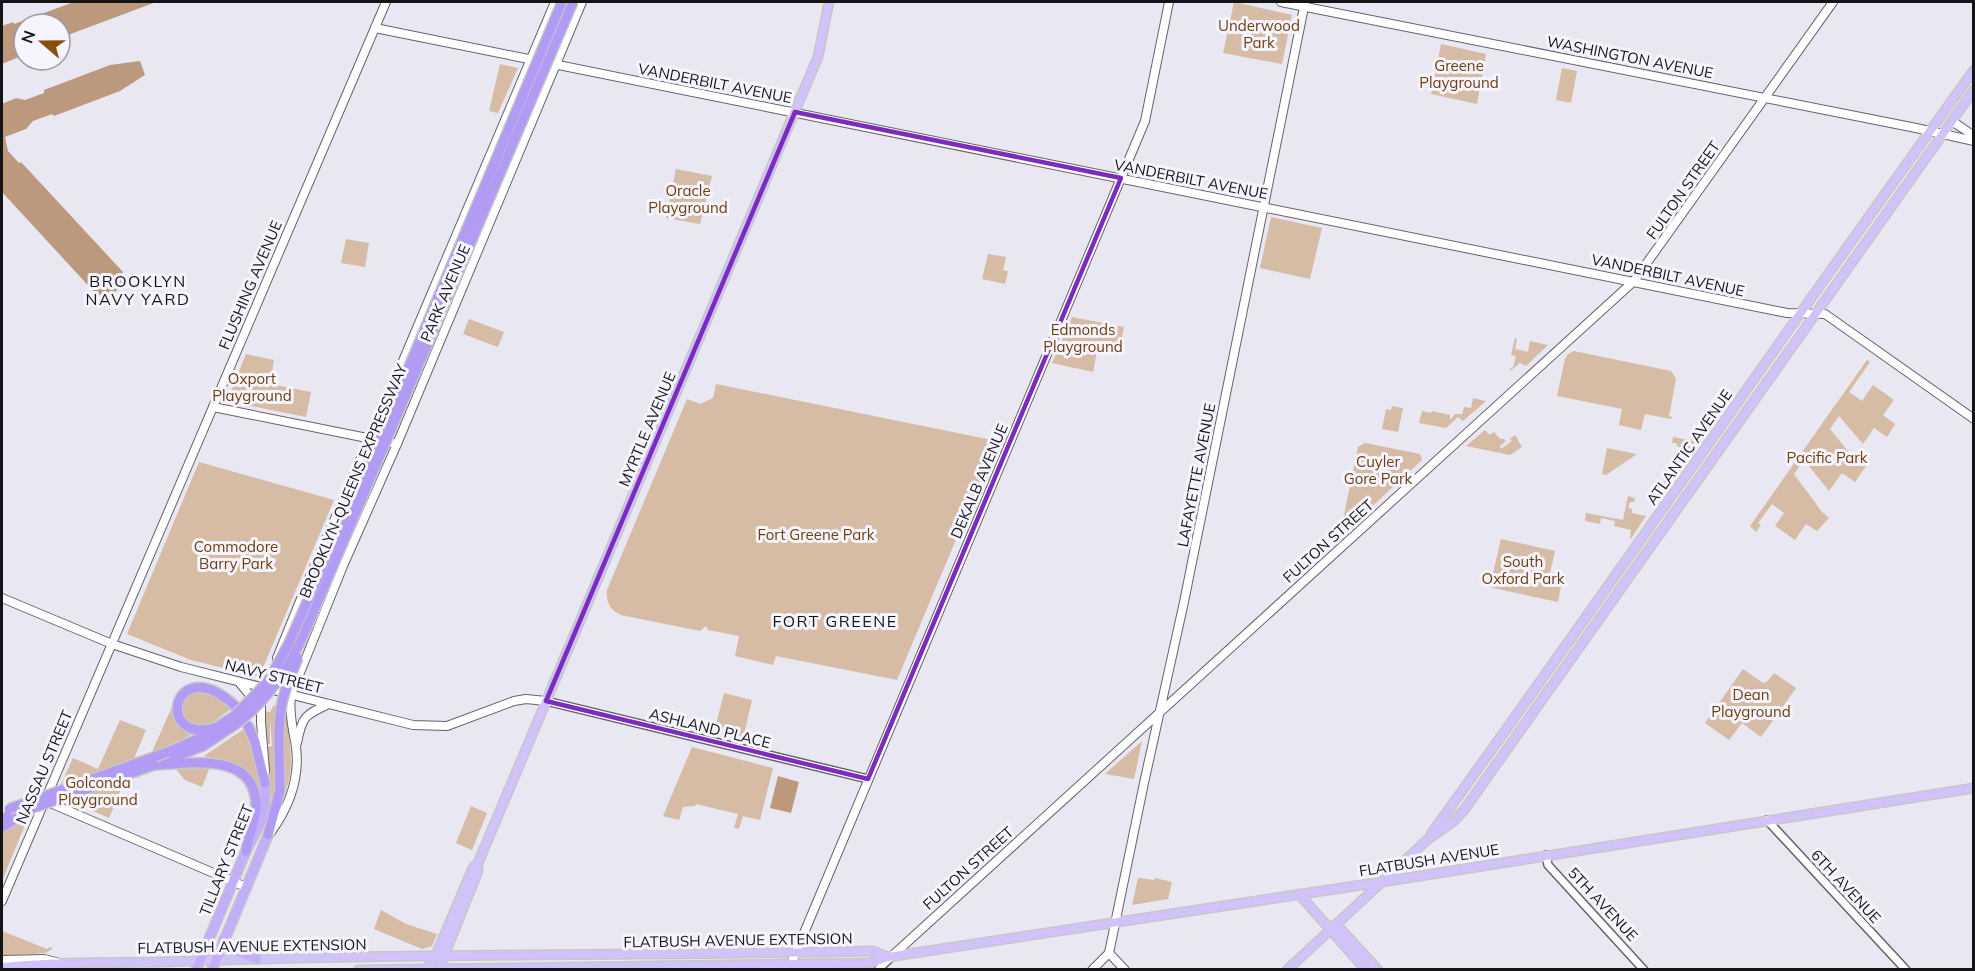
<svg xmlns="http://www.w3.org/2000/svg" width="1975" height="971" font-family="Mulish,sans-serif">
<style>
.green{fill:#d6bba5}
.water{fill:#bc997c}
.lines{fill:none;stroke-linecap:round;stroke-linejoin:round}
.tertiary-casing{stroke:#65636b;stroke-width:10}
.secondary-casing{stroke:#65636b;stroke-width:10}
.primary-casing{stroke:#c7c7c7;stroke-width:11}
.trunk-casing{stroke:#c7c7c7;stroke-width:12}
.motorway-casing{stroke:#c7c7c7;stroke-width:12}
.tertiary{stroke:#fff;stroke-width:7}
.secondary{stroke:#fff;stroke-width:8}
.primary{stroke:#d1c3f9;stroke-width:8}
.trunk{stroke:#c2aff7;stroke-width:9}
.motorway{stroke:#b29bf5;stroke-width:9}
.motorway-bridge-casing{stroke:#c7c7c7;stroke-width:12;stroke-linecap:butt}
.motorway-bridge{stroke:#b29bf5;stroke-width:9}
.marked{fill:none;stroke:#7b2cbf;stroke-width:4.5;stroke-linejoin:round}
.labels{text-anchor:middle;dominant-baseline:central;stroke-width:6;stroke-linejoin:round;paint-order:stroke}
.park-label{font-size:15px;fill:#6e3e0d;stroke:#f6f4fe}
.street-label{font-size:15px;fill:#141417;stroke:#f6f4fe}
.neighbourhood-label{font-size:16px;letter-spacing:1.5px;fill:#141417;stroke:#f6f4fe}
</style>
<rect width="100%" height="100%" fill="#e9e7f1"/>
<g class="green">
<polygon points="1234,2 1292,15 1282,64 1223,53"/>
<polygon points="1441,44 1486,54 1477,104 1431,94"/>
<polygon points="500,64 518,68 498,113 489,111"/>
<polygon points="1562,68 1577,71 1571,103 1556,100"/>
<polygon points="676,169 712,176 700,224 666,218"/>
<polygon points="1271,217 1322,228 1310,279 1260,268"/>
<polygon points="346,239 369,243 365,267 341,263"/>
<polygon points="988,254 1006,257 1003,270 1008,271 1005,284 982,279"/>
<polygon points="1072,317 1124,327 1118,355 1097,351 1093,372 1052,363"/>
<polygon points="469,319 504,332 498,347 463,334"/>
<polygon points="1515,338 1517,339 1515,349 1528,352 1530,341 1548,345 1526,366 1520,363 1510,371 1509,370 1513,367 1516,356 1511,355"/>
<polygon points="1574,351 1671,371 1676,379 1669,416 1672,417 1671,419 1645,414 1641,430 1619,425 1622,409 1557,396 1565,359 1568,354"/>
<polygon points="246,354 274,360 270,384 311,392 306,417 227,401"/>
<polygon points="1867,360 1870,362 1849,392 1862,401 1873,385 1894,400 1883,415 1895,424 1887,437 1874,428 1863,444 1839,416 1830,429 1851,455 1866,466 1855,482 1842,473 1829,491 1804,460 1794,474 1822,512 1829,518 1817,531 1806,524 1795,540 1775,526 1784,513 1772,504 1758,523 1761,525 1756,532 1750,526"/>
<path d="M716,384l271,55 7,10 -97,231 -121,-24 -3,9 -38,-9 4,-20 -31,-6 -2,-4 -6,5 -79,-16c-11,-5 -15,-13 -14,-25l80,-191 13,5 13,-6z"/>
<polygon points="1473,398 1486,401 1463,421 1458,417 1446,428 1419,423 1422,411 1431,413 1432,411 1450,415 1450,421 1447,424 1455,414 1462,414 1464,407 1471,408"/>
<polygon points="1392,406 1403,408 1398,432 1382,429 1386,409 1391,410"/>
<polygon points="1485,430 1490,435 1494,432 1500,439 1504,439 1506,441 1500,446 1501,449 1512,441 1510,439 1515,435 1522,447 1510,455 1466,446"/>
<polygon points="1673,437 1699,442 1681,468 1677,467 1676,470 1679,470 1668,486 1664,482 1665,468 1677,465 1685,454 1684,448 1678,447 1676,443 1672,443"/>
<polygon points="1365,443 1420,454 1422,460 1352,525 1343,520 1358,447"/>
<polygon points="1607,448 1637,454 1606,475 1602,474"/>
<polygon points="199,462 334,500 259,677 191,660 127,634"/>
<polygon points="1628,496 1635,498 1634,502 1630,502 1628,508 1632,509 1632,513 1646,516 1630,540 1631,530 1614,526 1615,521 1601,518 1600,524 1585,521 1586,513 1623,520"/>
<polygon points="1501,539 1555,551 1550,573 1563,576 1558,602 1493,588 1490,586"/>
<polygon points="1743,669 1763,683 1768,681 1774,673 1796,688 1761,737 1742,723 1729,740 1705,723"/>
<polygon points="205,691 232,708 212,723 195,728 182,716 181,704 187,694"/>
<polygon points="724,693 752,700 743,739 714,732"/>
<path d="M175,700c-5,18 5,25 16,34l-13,9 -26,9z"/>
<path d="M274,705l12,4c2,27 11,59 -2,85l-1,-10 -5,-3 -6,22 -5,-56 5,-1 -2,-29v27h-4l-3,-33 7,1z"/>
<polygon points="120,720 146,730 109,818 56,795 73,758 98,769"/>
<polygon points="247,727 251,734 261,788 261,807 258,794 226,762 204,756"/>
<polygon points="1142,741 1134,779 1105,774"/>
<polygon points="692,747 773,768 760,820 743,816 739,829 734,828 738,814 696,804 695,806 683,807 679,820 663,816"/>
<polygon points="173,766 216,766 216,769 210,767 202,787 185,780"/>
<polygon points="471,806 487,813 472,850 456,843"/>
<polygon points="29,815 2,881 2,830"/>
<polygon points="1138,878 1154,880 1155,878 1172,882 1168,899 1132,905"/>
<polygon points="381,910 406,924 437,934 432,946 422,949 374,929"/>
<polygon points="2,931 47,949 50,947 53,948 46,953 2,956"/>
</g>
<g class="water">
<polygon points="74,2 156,2 60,38 60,24 24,24 24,55 2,64 2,26 13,22 14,24"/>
<path d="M140,61l5,14 -25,16 -66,25 -2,-2 -19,7 -7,8 -21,8 3,14 11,12 2,-1 102,110c1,15 -10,28 -27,22l-94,-102v-88l14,-6 9,2 19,-7v-3l66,-25z"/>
<polygon points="778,776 799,782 791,813 770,808"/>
</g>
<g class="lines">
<g class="tertiary-casing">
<g id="tertiary">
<polyline points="546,701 868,779"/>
<polyline points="1767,820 1906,970"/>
<polyline points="1546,855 1548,865 1644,970"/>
<polyline points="878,970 891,957"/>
</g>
</g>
<g class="secondary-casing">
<g id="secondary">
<polyline points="1281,2 1916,128 1974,141"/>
<polyline points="375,28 1787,313 1825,314 1974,419"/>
<polyline points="1952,121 1974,136"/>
<polyline points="213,407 397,444"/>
<polyline points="2,598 112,644 181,667 413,725 447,726 514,701 526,699 546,701"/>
<polyline points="277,658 311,574 397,375 555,2"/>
<polyline points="239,682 248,693"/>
<polyline points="261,700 261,722 265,771"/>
<path d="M297,743c5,-27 8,-28 32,-39"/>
<polyline points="48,802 246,887"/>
<path d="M271,832c18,-25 29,-54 25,-85 -3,-18 -7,-33 -5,-52l52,-129 54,-122 185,-442"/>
<polyline points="2,901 386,2"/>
<polyline points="1109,953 1144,783 1184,602 1305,2"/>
<polyline points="1109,953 1125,970"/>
<polyline points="892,956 1634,281 1833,2"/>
<polyline points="2,960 44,959 56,962"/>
<polyline points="791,964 1145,121 1169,2"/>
<polyline points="1092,970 1109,953"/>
</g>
</g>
<g class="primary-casing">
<g id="primary">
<path d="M1431,834c183,-253 360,-511 543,-764"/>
<polyline points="1299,894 1366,970"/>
<polyline points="1336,924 1378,970"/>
<polyline points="442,961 478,871 478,867"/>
<path d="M2,967c63,-7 126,-3 190,-6 227,-8 454,-5 681,-10l15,6"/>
<polyline points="427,968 435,957 473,868 478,863 797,106 818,57 829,2"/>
<polyline points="358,970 870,963 888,957 1401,879 1974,788"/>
<polyline points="1287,970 1427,840 1454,821 1464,810 1974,90"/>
</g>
</g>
<g class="trunk-casing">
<g id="trunk">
<polyline points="224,939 229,948 257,959"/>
<polyline points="196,970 246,851 260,823 265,806 265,783"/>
<polyline points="212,970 268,835"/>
</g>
</g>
<g class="motorway-casing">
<g id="motorway">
<path d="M221,726c-69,25 -50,-79 14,-20"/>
<polyline points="248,726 255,742 265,783"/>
<polyline points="168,752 200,738 234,716"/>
<polyline points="167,760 203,746 239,722"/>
<path d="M154,765c34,-1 102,-15 102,41 0,15 -8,30 -10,45"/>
<polyline points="2,819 20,812"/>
<polyline points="2,827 36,807"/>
<polyline points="268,835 280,790 279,750"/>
</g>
</g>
<use href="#tertiary" class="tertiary"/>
<use href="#secondary" class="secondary"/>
<use href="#primary" class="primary"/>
<use href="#trunk" class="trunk"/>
<use href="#motorway" class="motorway"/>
<g class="motorway-bridge-casing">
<g id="motorway-bridge">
<polyline points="234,716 257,693 270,678 289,643 377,443 562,2"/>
<path d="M239,722c30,-24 49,-53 65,-88l269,-632"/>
<path d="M279,750c-1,-42 3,-55 19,-92"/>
<polyline points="36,807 154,765"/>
<polyline points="9,809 168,752"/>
</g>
</g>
<use href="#motorway-bridge" class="motorway-bridge"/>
</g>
<path class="marked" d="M795,112l326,66 -253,601 -322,-78z"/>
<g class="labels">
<g class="park-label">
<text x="1259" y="25">Underwood<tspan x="1259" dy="17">Park</tspan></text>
<text x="1459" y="65">Greene<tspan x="1459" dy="17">Playground</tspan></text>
<text x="688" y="190">Oracle<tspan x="688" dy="17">Playground</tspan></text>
<text x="1083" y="329">Edmonds<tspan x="1083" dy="17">Playground</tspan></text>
<text x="252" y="378">Oxport<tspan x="252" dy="17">Playground</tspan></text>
<text x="1827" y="457">Pacific Park</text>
<text x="1378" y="461">Cuyler<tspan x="1378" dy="17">Gore Park</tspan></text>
<text x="816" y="534">Fort Greene Park</text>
<text x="236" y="546">Commodore<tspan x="236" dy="17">Barry Park</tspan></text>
<text x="1523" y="561">South<tspan x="1523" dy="17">Oxford Park</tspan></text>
<text x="1751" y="694">Dean<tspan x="1751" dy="17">Playground</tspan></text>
<text x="98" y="782">Golconda<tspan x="98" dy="17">Playground</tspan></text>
</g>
<g class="street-label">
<text transform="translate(1630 57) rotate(11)">WASHINGTON AVENUE</text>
<text transform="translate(715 83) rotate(11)">VANDERBILT AVENUE</text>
<text transform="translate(1191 179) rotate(11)">VANDERBILT AVENUE</text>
<text transform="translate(1683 190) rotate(-55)">FULTON STREET</text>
<text transform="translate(1668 275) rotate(12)">VANDERBILT AVENUE</text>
<text transform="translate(250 285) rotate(-67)">FLUSHING AVENUE</text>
<text transform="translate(445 293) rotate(-67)">PARK AVENUE</text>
<text transform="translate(647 429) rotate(-67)">MYRTLE AVENUE</text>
<text transform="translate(1689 447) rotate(-55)">ATLANTIC AVENUE</text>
<text transform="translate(1196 475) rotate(-79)">LAFAYETTE AVENUE</text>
<text transform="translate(353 481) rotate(-67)">BROOKLYN-QUEENS EXPRESSWAY</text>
<text transform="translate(979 481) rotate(-67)">DEKALB AVENUE</text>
<text transform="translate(1328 541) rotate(-42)">FULTON STREET</text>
<text transform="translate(274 676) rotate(14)">NAVY STREET</text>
<text transform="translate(710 728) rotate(14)">ASHLAND PLACE</text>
<text transform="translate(44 767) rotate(-67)">NASSAU STREET</text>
<text transform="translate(226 860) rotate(-68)">TILLARY STREET</text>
<text transform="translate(1429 860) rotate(-9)">FLATBUSH AVENUE</text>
<text transform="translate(968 868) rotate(-42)">FULTON STREET</text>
<text transform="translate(1846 886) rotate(47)">6TH AVENUE</text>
<text transform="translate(1603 904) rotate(47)">5TH AVENUE</text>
<text transform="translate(738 940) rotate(-1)">FLATBUSH AVENUE EXTENSION</text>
<text transform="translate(252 946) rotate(-1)">FLATBUSH AVENUE EXTENSION</text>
</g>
<g class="neighbourhood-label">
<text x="138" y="281">BROOKLYN<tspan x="138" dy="18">NAVY YARD</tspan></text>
<text x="835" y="621">FORT GREENE</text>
</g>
</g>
<rect width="1975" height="971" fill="none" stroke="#141417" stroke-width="6"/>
<g transform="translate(42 42) rotate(290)"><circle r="28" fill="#f6f4fe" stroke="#9c9aa2" stroke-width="1.5"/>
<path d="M0-4.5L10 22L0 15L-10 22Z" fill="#894e0b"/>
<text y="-9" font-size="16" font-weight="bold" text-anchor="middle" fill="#141417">N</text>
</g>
</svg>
